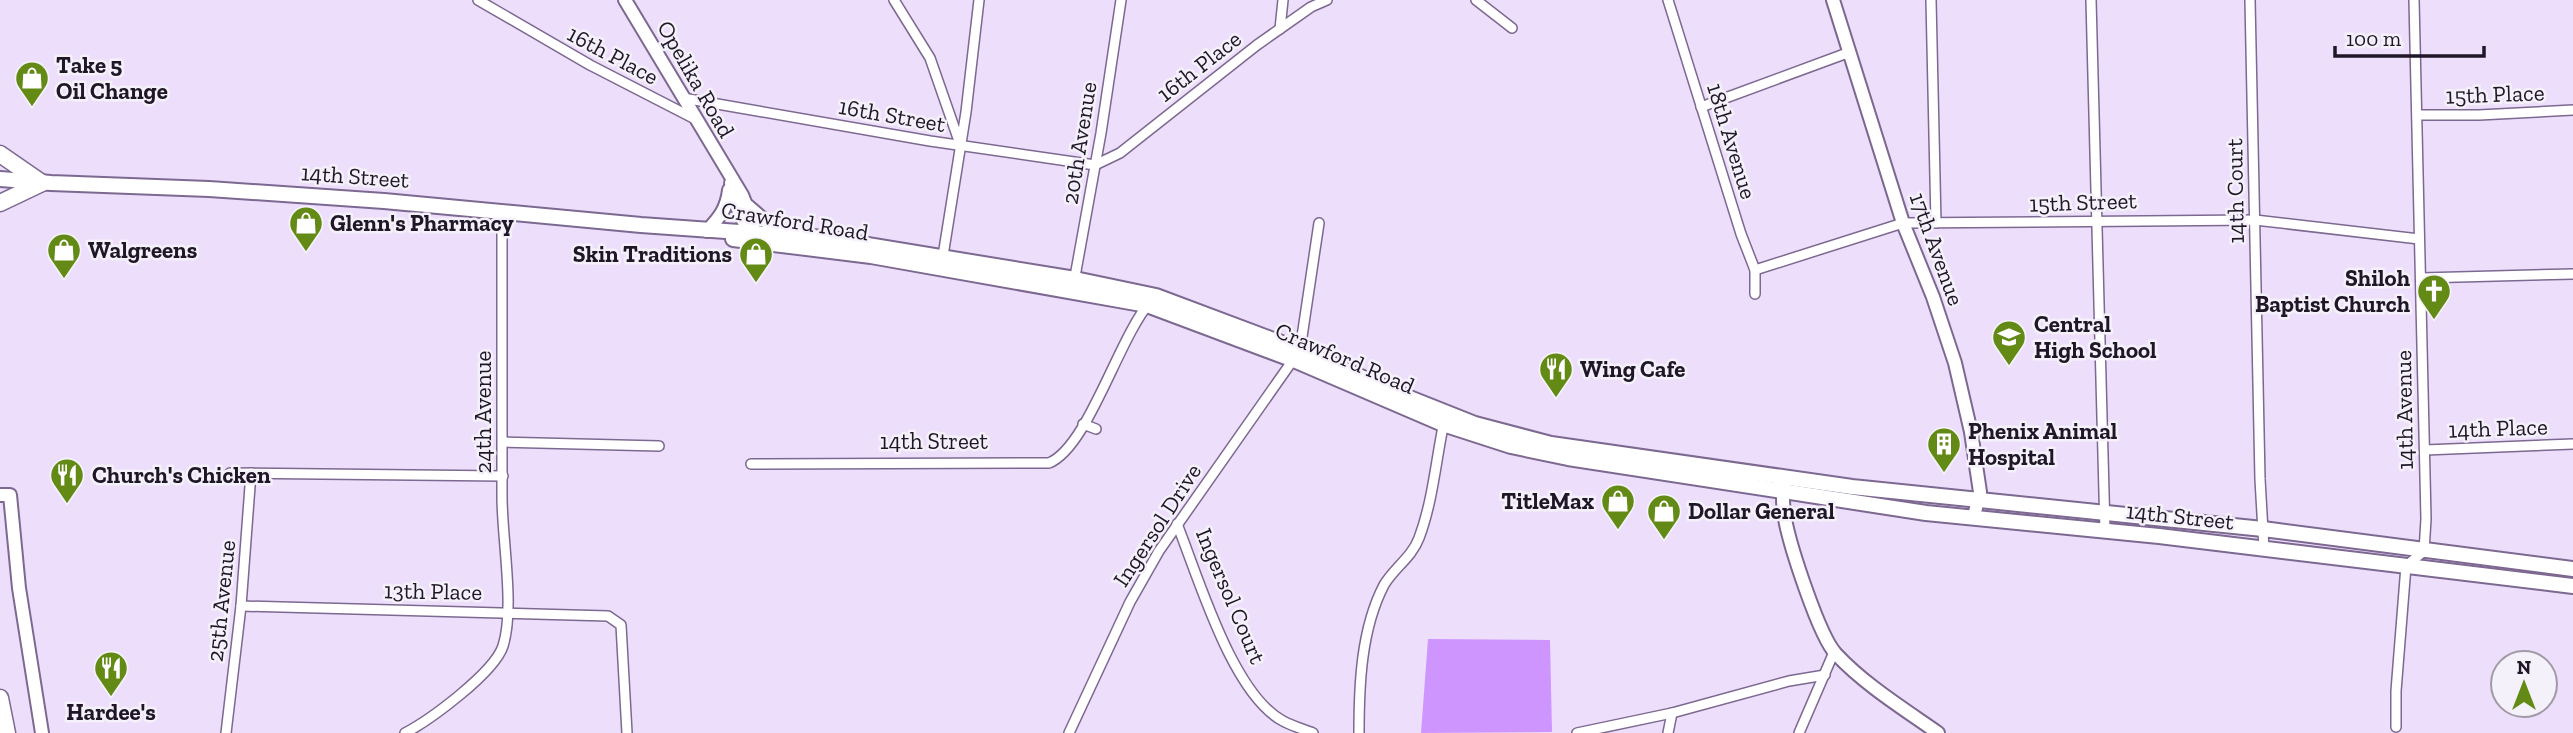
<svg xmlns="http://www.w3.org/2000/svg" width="2573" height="733" font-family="'Zilla Slab',serif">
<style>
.green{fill:#ce95ff}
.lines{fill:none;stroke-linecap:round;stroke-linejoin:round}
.street-casing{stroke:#7d6891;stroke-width:12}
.secondary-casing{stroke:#7d6891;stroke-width:16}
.primary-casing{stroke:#7d6891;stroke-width:18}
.highway-casing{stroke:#7d6891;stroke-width:19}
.street{stroke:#fff;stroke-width:9}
.secondary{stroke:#fff;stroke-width:12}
.primary{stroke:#fff;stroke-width:14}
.highway{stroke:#fff;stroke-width:16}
.labels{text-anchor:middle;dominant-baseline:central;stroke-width:5;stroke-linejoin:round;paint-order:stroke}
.street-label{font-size:23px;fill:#1f1727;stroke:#f5f1fa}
.poi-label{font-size:23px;font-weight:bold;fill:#1f1727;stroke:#f5f1fa;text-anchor:start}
</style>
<rect width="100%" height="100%" fill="#eddffb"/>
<polygon class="green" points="1428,639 1550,640 1552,732 1421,733"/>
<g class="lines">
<g class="street-casing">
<g id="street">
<polyline points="478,0 590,65 695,119"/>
<polyline points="894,0 930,58 960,144"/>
<polyline points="1476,0 1512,28"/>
<polyline points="1668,0 1741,234 1755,270 1755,294"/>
<polyline points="1931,0 1936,223"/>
<polyline points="2091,0 2105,531"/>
<polyline points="2250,0 2260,479 2264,549"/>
<polyline points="1280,29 1283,0"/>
<polyline points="683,98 930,141 1095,165 1120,153 1257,45 1311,7 1327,0"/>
<polyline points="1701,107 1850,52"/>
<polyline points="2418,115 2479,115 2573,110"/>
<polyline points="942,262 966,112 979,0"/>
<polyline points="1755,270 1903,223 2255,220 2419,239"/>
<polyline points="2421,278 2573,274"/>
<polyline points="1074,282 1101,133 1121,0"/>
<polyline points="1083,424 1096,429"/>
<polyline points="503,442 659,446"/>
<polyline points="2425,450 2573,444"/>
<path d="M751,464l298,-1c39,-16 69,-124 101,-161"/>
<polyline points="230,473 503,476"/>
<path d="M1177,524c21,52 55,170 106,197 9,5 20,8 30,12"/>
<polyline points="241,606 608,616 621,625 627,733"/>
<polyline points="2396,727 2396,691 2406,566 2424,551 2426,519 2414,0"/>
<polyline points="226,733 241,606 251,473"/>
<path d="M405,733c25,-13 89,-60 98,-87 12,-38 -1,-107 -1,-149 0,-95 0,-191 0,-287"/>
<polyline points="1069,733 1130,602 1159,551 1300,350 1319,223"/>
<path d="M1359,733c0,-48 2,-104 25,-148 10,-17 28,-28 35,-47 14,-37 17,-79 25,-116"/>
<polyline points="1577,733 1672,713 1789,681 1825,675"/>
<polyline points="1668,733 1672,713"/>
<polyline points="1799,733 1834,652"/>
</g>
</g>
<g class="secondary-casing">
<g id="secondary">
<polyline points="625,0 742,195 753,223 753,241"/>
<polyline points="1833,0 1903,223 1933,297 1955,363 1971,432 1980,492 1974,516"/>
<polyline points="731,183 734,200 751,238"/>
<polyline points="748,206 764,220 784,234"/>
<path d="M707,231c13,-14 20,-23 22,-41"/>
<path d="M1784,482c-2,12 -1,25 1,37 5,27 34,117 51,135 29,31 68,55 102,79"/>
<polyline points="0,495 10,495 19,588 42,733"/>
</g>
</g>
<g class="primary-casing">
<g id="primary">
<polyline points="0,179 51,183 209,189 384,201 641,225 825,238 1075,279 1156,296 1300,350 1392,391 1475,424 1551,444 1852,487 2263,529 2573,569"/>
<polyline points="733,239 871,256 1147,305 1294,360 1443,424 1511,446 1568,458 1926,513 2159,536 2573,586"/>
</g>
</g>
<g class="highway-casing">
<g id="highway">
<polyline points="0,154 42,183"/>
<polyline points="0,203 42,183"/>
<polyline points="0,698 7,733"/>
</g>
</g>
<use href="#street" class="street"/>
<use href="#secondary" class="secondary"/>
<use href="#primary" class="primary"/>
<use href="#highway" class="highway"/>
</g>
<defs>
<g id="shop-pin" transform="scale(1.75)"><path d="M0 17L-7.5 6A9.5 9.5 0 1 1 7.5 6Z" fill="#628a14" stroke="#f5f1fa"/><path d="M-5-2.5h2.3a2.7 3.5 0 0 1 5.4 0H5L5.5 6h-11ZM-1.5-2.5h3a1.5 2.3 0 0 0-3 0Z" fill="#fff"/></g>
<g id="church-pin" transform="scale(1.75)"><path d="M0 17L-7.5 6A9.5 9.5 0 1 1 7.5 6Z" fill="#628a14" stroke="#f5f1fa"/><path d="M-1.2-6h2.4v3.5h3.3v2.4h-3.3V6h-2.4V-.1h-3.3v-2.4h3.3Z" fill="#fff"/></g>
<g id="school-pin" transform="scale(1.75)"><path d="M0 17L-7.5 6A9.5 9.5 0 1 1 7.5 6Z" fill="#628a14" stroke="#f5f1fa"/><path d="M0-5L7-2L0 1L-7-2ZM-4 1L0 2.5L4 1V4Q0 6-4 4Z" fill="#fff"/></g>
<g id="restaurant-pin" transform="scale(1.75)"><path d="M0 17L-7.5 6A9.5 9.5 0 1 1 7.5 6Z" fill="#628a14" stroke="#f5f1fa"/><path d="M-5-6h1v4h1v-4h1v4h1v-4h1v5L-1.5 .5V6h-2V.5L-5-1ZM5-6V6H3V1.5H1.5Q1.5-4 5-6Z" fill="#fff"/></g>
<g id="building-pin" transform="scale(1.75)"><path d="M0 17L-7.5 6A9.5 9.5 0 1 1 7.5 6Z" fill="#628a14" stroke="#f5f1fa"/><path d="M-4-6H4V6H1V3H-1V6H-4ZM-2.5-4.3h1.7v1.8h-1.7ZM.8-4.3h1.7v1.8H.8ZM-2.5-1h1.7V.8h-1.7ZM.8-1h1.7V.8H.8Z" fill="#fff"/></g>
</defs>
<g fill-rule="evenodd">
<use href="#shop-pin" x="32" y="78"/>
<use href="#shop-pin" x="306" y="223"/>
<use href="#shop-pin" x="64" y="250"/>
<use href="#shop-pin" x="756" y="254"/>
<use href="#church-pin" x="2434" y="291"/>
<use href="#school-pin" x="2009" y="337"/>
<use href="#restaurant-pin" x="1556" y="369"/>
<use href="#building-pin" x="1944" y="444"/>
<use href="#restaurant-pin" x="67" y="475"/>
<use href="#shop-pin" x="1618" y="501"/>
<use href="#shop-pin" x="1664" y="511"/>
<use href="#restaurant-pin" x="111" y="668"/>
</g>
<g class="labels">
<g class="street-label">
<text transform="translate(613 55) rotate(28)">16th Place</text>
<text transform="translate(1199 66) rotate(-38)">16th Place</text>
<text transform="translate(696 79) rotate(60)">Opelika Road</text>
<text transform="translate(2495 94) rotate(-2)">15th Place</text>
<text transform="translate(892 115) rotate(10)">16th Street</text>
<text transform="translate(1732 141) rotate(73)">18th Avenue</text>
<text transform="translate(1079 143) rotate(-81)">20th Avenue</text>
<text transform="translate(355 176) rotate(4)">14th Street</text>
<text transform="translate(2235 191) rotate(-91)">14th Court</text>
<text transform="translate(2083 202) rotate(-2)">15th Street</text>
<text transform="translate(795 221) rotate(9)">Crawford Road</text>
<text transform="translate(1937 249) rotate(70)">17th Avenue</text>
<text transform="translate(1345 358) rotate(23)">Crawford Road</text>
<text transform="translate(2404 410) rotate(-91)">14th Avenue</text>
<text transform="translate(483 412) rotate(-90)">24th Avenue</text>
<text transform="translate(2498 428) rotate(-2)">14th Place</text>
<text x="934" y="441">14th Street</text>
<text transform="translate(2180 516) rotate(6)">14th Street</text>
<text transform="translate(1157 525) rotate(-57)">Ingersol Drive</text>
<text transform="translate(433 591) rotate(1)">13th Place</text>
<text transform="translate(1231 596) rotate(67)">Ingersol Court</text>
<text transform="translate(221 601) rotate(-84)">25th Avenue</text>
</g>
<g class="poi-label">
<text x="56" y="65">Take 5<tspan x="56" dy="26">Oil Change</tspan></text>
<text x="330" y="223">Glenn's Pharmacy</text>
<text x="88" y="250">Walgreens</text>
<text x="732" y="254" text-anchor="end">Skin Traditions</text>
<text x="2410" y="278" text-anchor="end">Shiloh<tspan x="2410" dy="26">Baptist Church</tspan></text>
<text x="2034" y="324">Central<tspan x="2034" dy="26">High School</tspan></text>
<text x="1580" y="369">Wing Cafe</text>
<text x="1968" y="431">Phenix Animal<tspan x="1968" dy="26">Hospital</tspan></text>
<text x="92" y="475">Church's Chicken</text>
<text x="1594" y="501" text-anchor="end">TitleMax</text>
<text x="1688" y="511">Dollar General</text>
<text x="111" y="712" text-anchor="middle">Hardee's</text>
</g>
</g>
<g transform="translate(2524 684)"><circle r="33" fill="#f5f1fa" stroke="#9f9aa6" stroke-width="2"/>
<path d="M0-5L12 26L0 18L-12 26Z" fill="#628a14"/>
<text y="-10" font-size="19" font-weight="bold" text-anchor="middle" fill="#1f1727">N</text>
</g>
<path d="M2335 46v10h149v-10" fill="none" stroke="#1f1727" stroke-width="3.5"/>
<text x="2346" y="46" font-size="21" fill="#1f1727" stroke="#f5f1fa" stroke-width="5" paint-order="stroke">100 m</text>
</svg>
